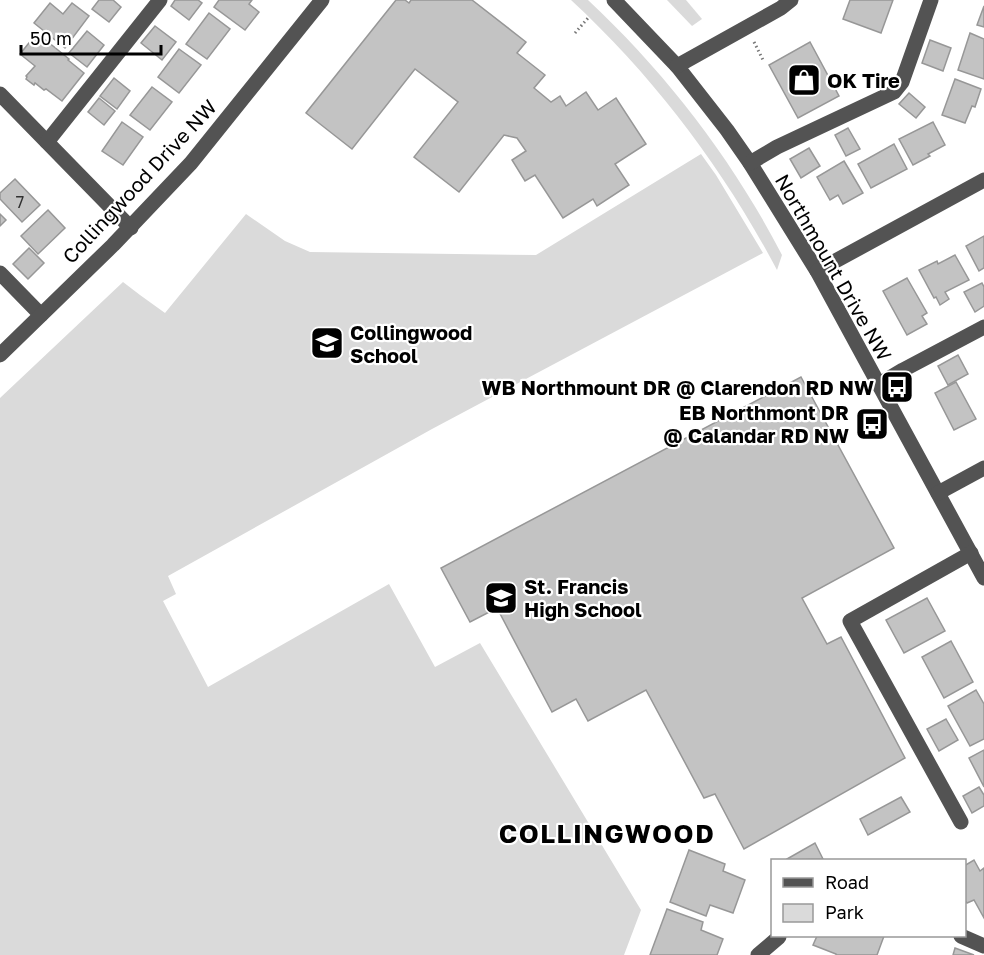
<svg xmlns="http://www.w3.org/2000/svg" width="984" height="955" font-family="'Golos Text',sans-serif">
<style>
.green{fill:#dadada}
.building{fill:#c3c3c3;stroke:#979797;stroke-width:1.5}
.lines{fill:none;stroke-linecap:round;stroke-linejoin:round}
.path{stroke:#757575;stroke-width:3;stroke-dasharray:1.5 3;stroke-linecap:butt}
.minor{stroke:#535353;stroke-width:15}
.labels{text-anchor:middle;dominant-baseline:central;stroke-width:4.5;stroke-linejoin:round;paint-order:stroke}
.number-label{font-size:16px;fill:#313131}
.poi-label{font-size:20px;font-weight:bold;fill:#000;stroke:#fff;text-anchor:start}
.street-label{font-size:20px;fill:#000;stroke:#fff}
.district-label{font-size:26px;font-weight:bold;letter-spacing:1.5px;fill:#000;stroke:#fff}
</style>
<rect width="100%" height="100%" fill="#fff"/>
<g class="green">
<path d="M571,0h17c78,73 145,160 194,255l-5,15c-54,-102 -122,-192 -206,-270z"/>
<polygon points="667,0 686,0 702,19 692,26"/>
<polygon points="701,154 716,175 763,253 432,429 168,576 176,594 163,601 208,687 389,584 435,667 480,643 641,910 624,955 0,955 0,398 123,282 140,295 165,313 246,214 285,241 310,252 536,255"/>
</g>
<g class="building">
<polygon points="99,0 113,0 121,7 109,22 92,9"/>
<polygon points="175,0 198,0 202,3 189,20 171,6"/>
<polygon points="219,0 252,0 249,4 259,12 245,30 214,7"/>
<polygon points="396,0 405,0 409,3 411,0 472,0 526,42 517,53 545,75 534,88 551,102 560,96 566,106 586,92 598,110 616,98 646,144 615,164 629,185 597,206 593,199 563,218 535,175 525,181 512,160 526,151 517,138 504,135 459,192 414,157 458,102 415,69 352,149 306,113"/>
<polygon points="850,0 893,0 881,33 843,19"/>
<polygon points="50,3 63,14 72,3 89,16 65,48 34,23"/>
<polygon points="984,6 984,27 977,25"/>
<polygon points="209,13 230,29 207,59 186,44"/>
<polygon points="155,26 176,42 162,60 141,43"/>
<polygon points="87,31 104,45 87,67 69,53"/>
<polygon points="37,33 69,59 68,60 84,73 62,101 46,89 44,90 35,83 34,85 26,79 27,77 26,76 35,66 20,54"/>
<polygon points="970,33 984,39 984,79 958,70"/>
<polygon points="930,40 951,48 943,71 922,63"/>
<polygon points="810,42 839,96 798,118 769,65"/>
<polygon points="179,49 201,65 179,93 158,77"/>
<polygon points="114,78 130,91 117,109 100,96"/>
<polygon points="955,79 981,89 975,107 972,106 965,123 942,115"/>
<polygon points="152,87 172,102 150,130 130,115"/>
<polygon points="909,93 925,107 916,118 899,104"/>
<polygon points="99,98 115,111 104,125 88,112"/>
<polygon points="122,122 143,137 123,165 102,151"/>
<polygon points="933,122 945,145 928,154 930,156 913,165 899,139"/>
<polygon points="848,128 860,149 846,156 835,135"/>
<polygon points="894,144 907,169 871,188 858,164"/>
<polygon points="809,148 820,166 801,178 790,159"/>
<polygon points="844,161 863,193 843,204 838,195 830,200 817,177"/>
<polygon points="15,179 40,205 22,222 0,199 0,193"/>
<polygon points="48,210 65,228 38,254 21,236"/>
<polygon points="0,214 6,220 0,226"/>
<polygon points="984,236 984,268 979,271 966,246"/>
<polygon points="29,248 44,263 28,279 13,264"/>
<polygon points="955,255 969,280 945,292 949,299 940,305 936,297 934,298 919,270 937,261 938,264"/>
<polygon points="907,278 927,313 922,316 927,324 907,335 883,291"/>
<polygon points="982,283 984,287 984,306 975,312 964,292"/>
<polygon points="958,355 968,374 948,385 938,366"/>
<polygon points="801,377 894,548 802,598 827,644 841,637 905,758 744,849 715,794 704,798 646,690 588,721 576,699 552,712 497,608 470,622 441,568"/>
<polygon points="956,382 976,419 954,430 935,393"/>
<polygon points="927,598 945,631 904,653 886,620"/>
<polygon points="951,641 973,682 944,698 922,657"/>
<polygon points="976,690 984,704 984,739 970,746 948,706"/>
<polygon points="946,719 958,740 939,751 927,729"/>
<polygon points="984,750 984,787 969,758"/>
<polygon points="979,787 984,795 984,806 972,813 963,796"/>
<polygon points="901,797 910,812 868,835 860,819"/>
<polygon points="815,843 823,859 788,860 787,859"/>
<polygon points="689,850 725,864 723,871 745,880 733,913 710,905 706,916 670,902"/>
<polygon points="974,860 980,871 984,868 984,918 974,900 967,903 964,899 964,866"/>
<polygon points="667,909 703,922 701,930 723,939 717,955 650,955"/>
<polygon points="817,936 884,936 877,955 836,955 836,954 813,945"/>
<polygon points="955,948 974,955 953,955"/>
</g>
<g class="lines">
<g class="path">
<polyline points="575,33 588,18"/>
<polyline points="754,42 764,62"/>
</g>
<g class="minor">
<polyline points="614,0 677,66 727,130 750,163 817,271 984,578"/>
<polyline points="677,66 781,8 791,0"/>
<polyline points="0,94 131,228"/>
<polyline points="47,142 160,0"/>
<polyline points="750,163 777,147 894,92 902,82 931,0"/>
<polyline points="817,271 984,180"/>
<polyline points="0,273 41,315"/>
<polyline points="0,355 113,245 191,163 322,0"/>
<polyline points="878,385 903,370 984,327"/>
<polyline points="938,493 984,468"/>
<polyline points="961,822 850,621 971,553"/>
<polyline points="961,936 984,946"/>
<polyline points="758,955 779,937"/>
</g>
</g>
<defs>
<g id="shop-square" transform="scale(1.725)"><rect x="-9" y="-9" width="18" height="18" rx="4" fill="#000" stroke="#fff"/><path d="M-5-2.5h2.3a2.7 3.5 0 0 1 5.4 0H5L5.5 6h-11ZM-1.5-2.5h3a1.5 2.3 0 0 0-3 0Z" fill="#fff"/></g>
<g id="school-square" transform="scale(1.725)"><rect x="-9" y="-9" width="18" height="18" rx="4" fill="#000" stroke="#fff"/><path d="M0-5L7-2L0 1L-7-2ZM-4 1L0 2.5L4 1V4Q0 6-4 4Z" fill="#fff"/></g>
<g id="bus-square" transform="scale(1.725)"><rect x="-9" y="-9" width="18" height="18" rx="4" fill="#000" stroke="#fff"/><path d="M-5-6H5V4H4V6H2V4H-2V6H-4V4H-5ZM-3.5-4V0h7V-4ZM-3.5 1.2v1.5H-2V1.2ZM2 1.2v1.5H3.5V1.2Z" fill="#fff"/></g>
</defs>
<g fill-rule="evenodd">
<use href="#shop-square" x="804" y="80"/>
<use href="#school-square" x="327" y="343"/>
<use href="#bus-square" x="897" y="387"/>
<use href="#bus-square" x="872" y="424"/>
<use href="#school-square" x="501" y="598"/>
</g>
<g class="labels">
<g class="number-label">
<text x="20" y="202">7</text>
</g>
<g class="poi-label">
<text x="827" y="80">OK Tire</text>
<text x="350" y="332">Collingwood<tspan x="350" dy="23">School</tspan></text>
<text x="874" y="387" text-anchor="end">WB Northmount DR @ Clarendon RD NW</text>
<text x="849" y="412" text-anchor="end">EB Northmont DR<tspan x="849" dy="23">@ Calandar RD NW</tspan></text>
<text x="524" y="586">St. Francis<tspan x="524" dy="23">High School</tspan></text>
</g>
<g class="street-label">
<text transform="translate(139 181) rotate(-47)">Collingwood Drive NW</text>
<text transform="translate(834 267) rotate(60)">Northmount Drive NW</text>
</g>
<g class="district-label">
<text x="607" y="833">COLLINGWOOD</text>
</g>
</g>
<rect x="771" y="859" width="195" height="78" fill="#ffffff" stroke="#999999" stroke-width="1.5"/>
<rect x="783" y="878" width="30" height="9" fill="#535353" stroke="#999999" stroke-width="1.5"/>
<text x="825" y="889" font-size="18" fill="#000000">Road</text>
<rect x="783" y="904" width="30" height="18" fill="#dadada" stroke="#999999" stroke-width="1.5"/>
<text x="825" y="919" font-size="18" fill="#000000">Park</text>
<path d="M21 45v9h140v-9" fill="none" stroke="#000000" stroke-width="3"/>
<text x="30" y="45" font-size="18" fill="#000000" stroke="#ffffff" stroke-width="4.5" paint-order="stroke">50 m</text>
</svg>
